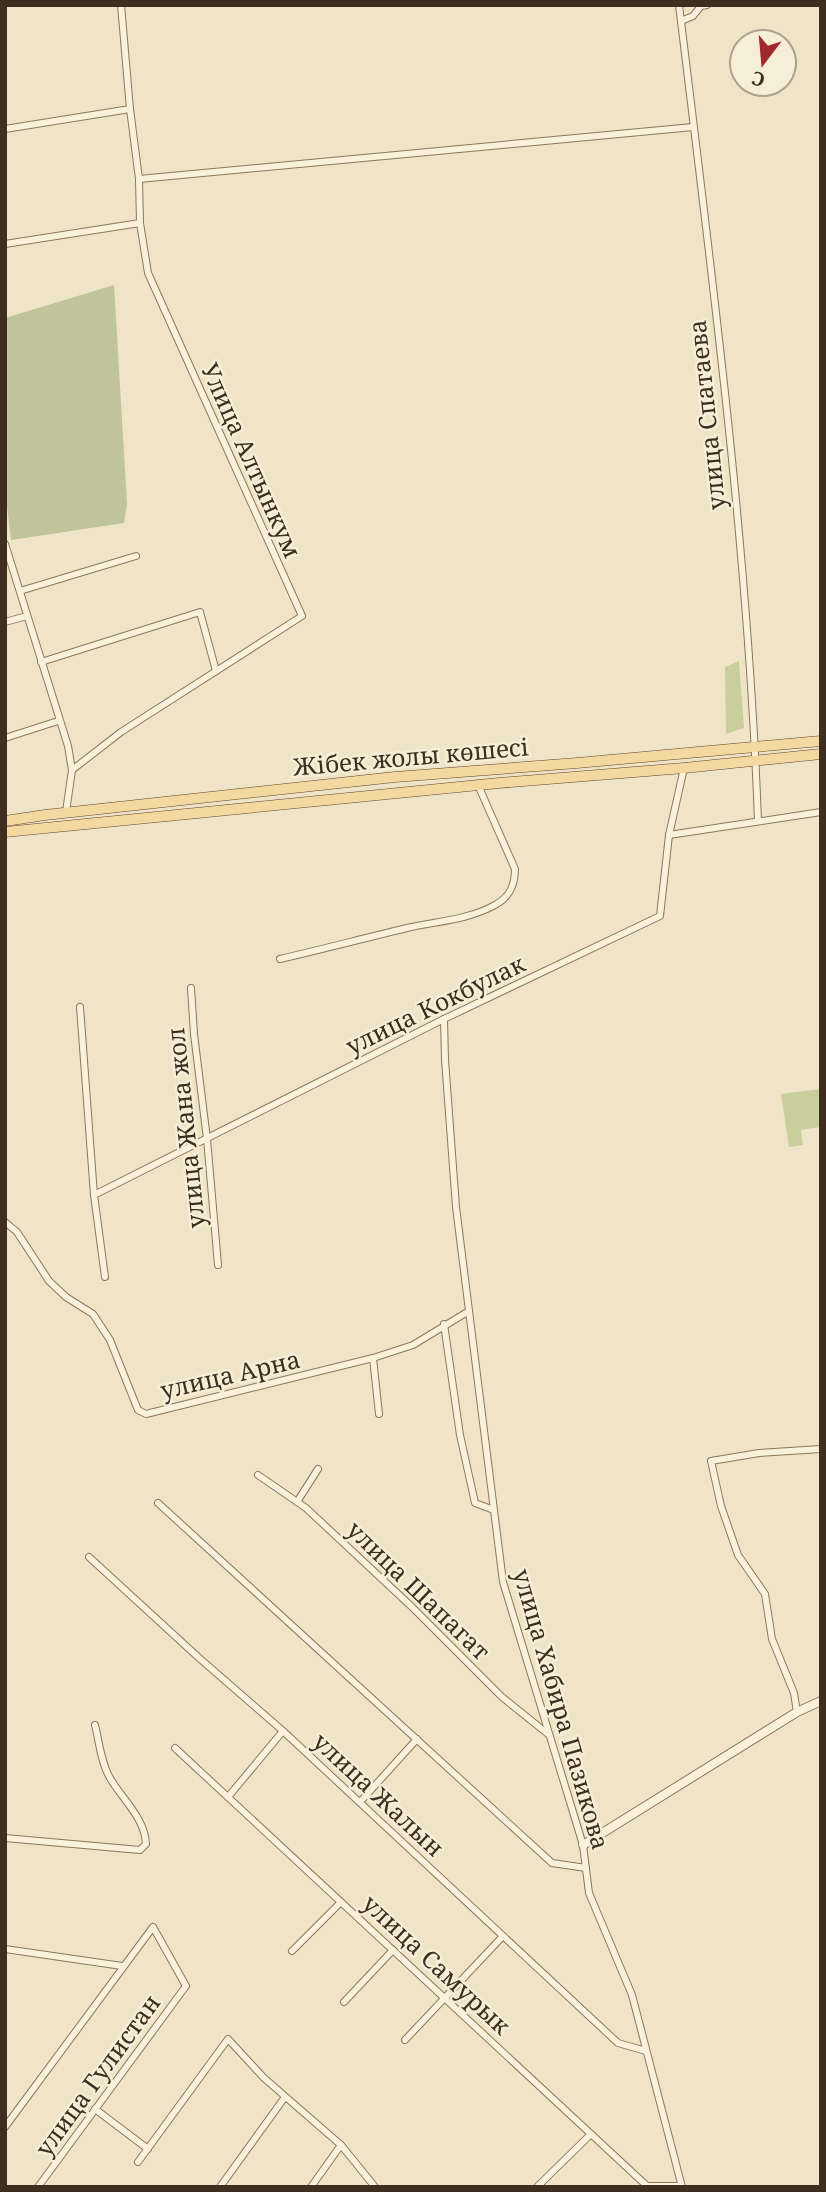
<svg xmlns="http://www.w3.org/2000/svg" width="826" height="2192" font-family="'Noto Serif',serif">
<style>
.green{fill:#c9cf9b}
.cemetery{fill:#bfc49a}
.lines{fill:none;stroke-linecap:round;stroke-linejoin:round}
.minor-casing{stroke:#8d765c;stroke-width:8}
.tertiary-casing{stroke:#8d765c;stroke-width:10}
.primary-casing{stroke:#5b4430;stroke-width:11}
.minor{stroke:#faf1dc;stroke-width:6}
.tertiary{stroke:#faf1dc;stroke-width:8}
.primary{stroke:#f3d9a0;stroke-width:10}
.labels{text-anchor:middle;dominant-baseline:central;stroke-width:5;stroke-linejoin:round;paint-order:stroke}
.street-label{font-size:24px;fill:#3d2e20;stroke:#f7eed8}
</style>
<rect width="100%" height="100%" fill="#f0e4c8"/>
<g class="green">
<polygon points="739,661 744,728 726,734 725,667"/>
<polygon points="821,1089 821,1127 801,1130 803,1145 789,1147 781,1094"/>
</g>
<polygon class="cemetery" points="114,285 127,504 124,523 11,540 5,489 5,318"/>
<g class="lines">
<g class="minor-casing">
<g id="minor">
<path d="M679,5c33,271 69,543 79,816"/>
<polyline points="681,21 693,16 701,6 707,5"/>
<polyline points="5,129 130,109"/>
<polyline points="139,179 693,127"/>
<polyline points="5,244 140,223"/>
<polyline points="5,544 68,746 72,770"/>
<polyline points="20,591 136,556"/>
<polyline points="5,622 27,616"/>
<polyline points="41,662 200,612 216,671"/>
<polyline points="5,738 58,721"/>
<polyline points="66,812 72,770 121,732 302,616 148,273 140,223 139,179 130,109 121,5"/>
<polyline points="669,835 821,812"/>
<path d="M280,959c43,-10 85,-21 127,-31 30,-7 61,-8 88,-23 15,-8 20,-20 20,-36l-37,-84"/>
<polyline points="191,988 194,1034 207,1139 218,1265"/>
<polyline points="80,1007 94,1195 105,1277"/>
<polyline points="444,1019 445,1060 456,1207 503,1582 583,1845 589,1893 632,1995 682,2187"/>
<polyline points="94,1195 444,1019 660,916 669,835 684,768"/>
<polyline points="5,1222 17,1232 49,1281 66,1297 93,1314 110,1340 138,1410 146,1414 373,1358 413,1345 469,1311"/>
<polyline points="444,1324 460,1435 475,1503 494,1510"/>
<polyline points="373,1358 379,1414"/>
<polyline points="258,1475 306,1508 412,1607 502,1697 548,1734"/>
<polyline points="297,1502 318,1469"/>
<polyline points="158,1503 552,1863 586,1868"/>
<polyline points="89,1557 198,1657 283,1731 618,2043 646,2051"/>
<polyline points="797,1712 794,1693 772,1639 765,1594 738,1555 721,1506 711,1461 759,1453 821,1449"/>
<polyline points="175,1748 647,2186 681,2186"/>
<polyline points="228,1797 283,1731"/>
<polyline points="360,1802 417,1739"/>
<path d="M5,1838l135,12 6,-6c-1,-26 -24,-45 -36,-66 -9,-15 -11,-37 -15,-53"/>
<polyline points="5,1949 122,1966"/>
<polyline points="292,1951 341,1902"/>
<polyline points="344,2002 393,1950"/>
<polyline points="405,2040 503,1936"/>
<polyline points="95,2109 148,2149"/>
<polyline points="5,2127 153,1927 186,1986 38,2187"/>
<polyline points="138,2162 228,2039 264,2078 341,2145 375,2187"/>
<polyline points="220,2187 285,2097"/>
<polyline points="311,2187 341,2145"/>
<polyline points="537,2187 591,2134"/>
</g>
</g>
<g class="tertiary-casing">
<polyline id="tertiary" points="583,1845 797,1712 821,1701"/>
</g>
<g class="primary-casing">
<g id="primary">
<polyline points="5,821 45,815 395,777 577,763 821,741"/>
<polyline points="5,832 499,783 684,768 821,754"/>
</g>
</g>
<use href="#minor" class="minor"/>
<use href="#tertiary" class="tertiary"/>
<use href="#primary" class="primary"/>
</g>
<g class="labels">
<g class="street-label">
<text transform="translate(706 415) rotate(-96)">улица Спатаева</text>
<text transform="translate(252 460) rotate(66)">Улица Алтынкум</text>
<text transform="translate(411 756) rotate(-5)">Жібек жолы көшесі</text>
<text transform="translate(435 1004) rotate(-26)">улица Кокбулак</text>
<text transform="translate(185 1128) rotate(-96)">улица Жана жол</text>
<text transform="translate(230 1374) rotate(-13)">улица Арна</text>
<text transform="translate(419 1590) rotate(44)">улица Шапагат</text>
<text transform="translate(562 1709) rotate(74)">улица Хабира Пазикова</text>
<text transform="translate(379 1794) rotate(43)">улица Жалын</text>
<text transform="translate(437 1964) rotate(43)">улица Самурык</text>
<text transform="translate(97 2075) rotate(-54)">улица Гулистан</text>
</g>
</g>
<rect width="826" height="2192" fill="none" stroke="#3d2e20" stroke-width="14"/>
<g transform="translate(763 63) rotate(196)"><circle r="33" fill="#f7eed8" stroke="#ada18e" stroke-width="2"/>
<path d="M0-5L12 26L0 18L-12 26Z" fill="#9e2a2b"/>
<text y="-10" font-size="19" font-weight="bold" text-anchor="middle" fill="#3d2e20">С</text>
</g>
</svg>
